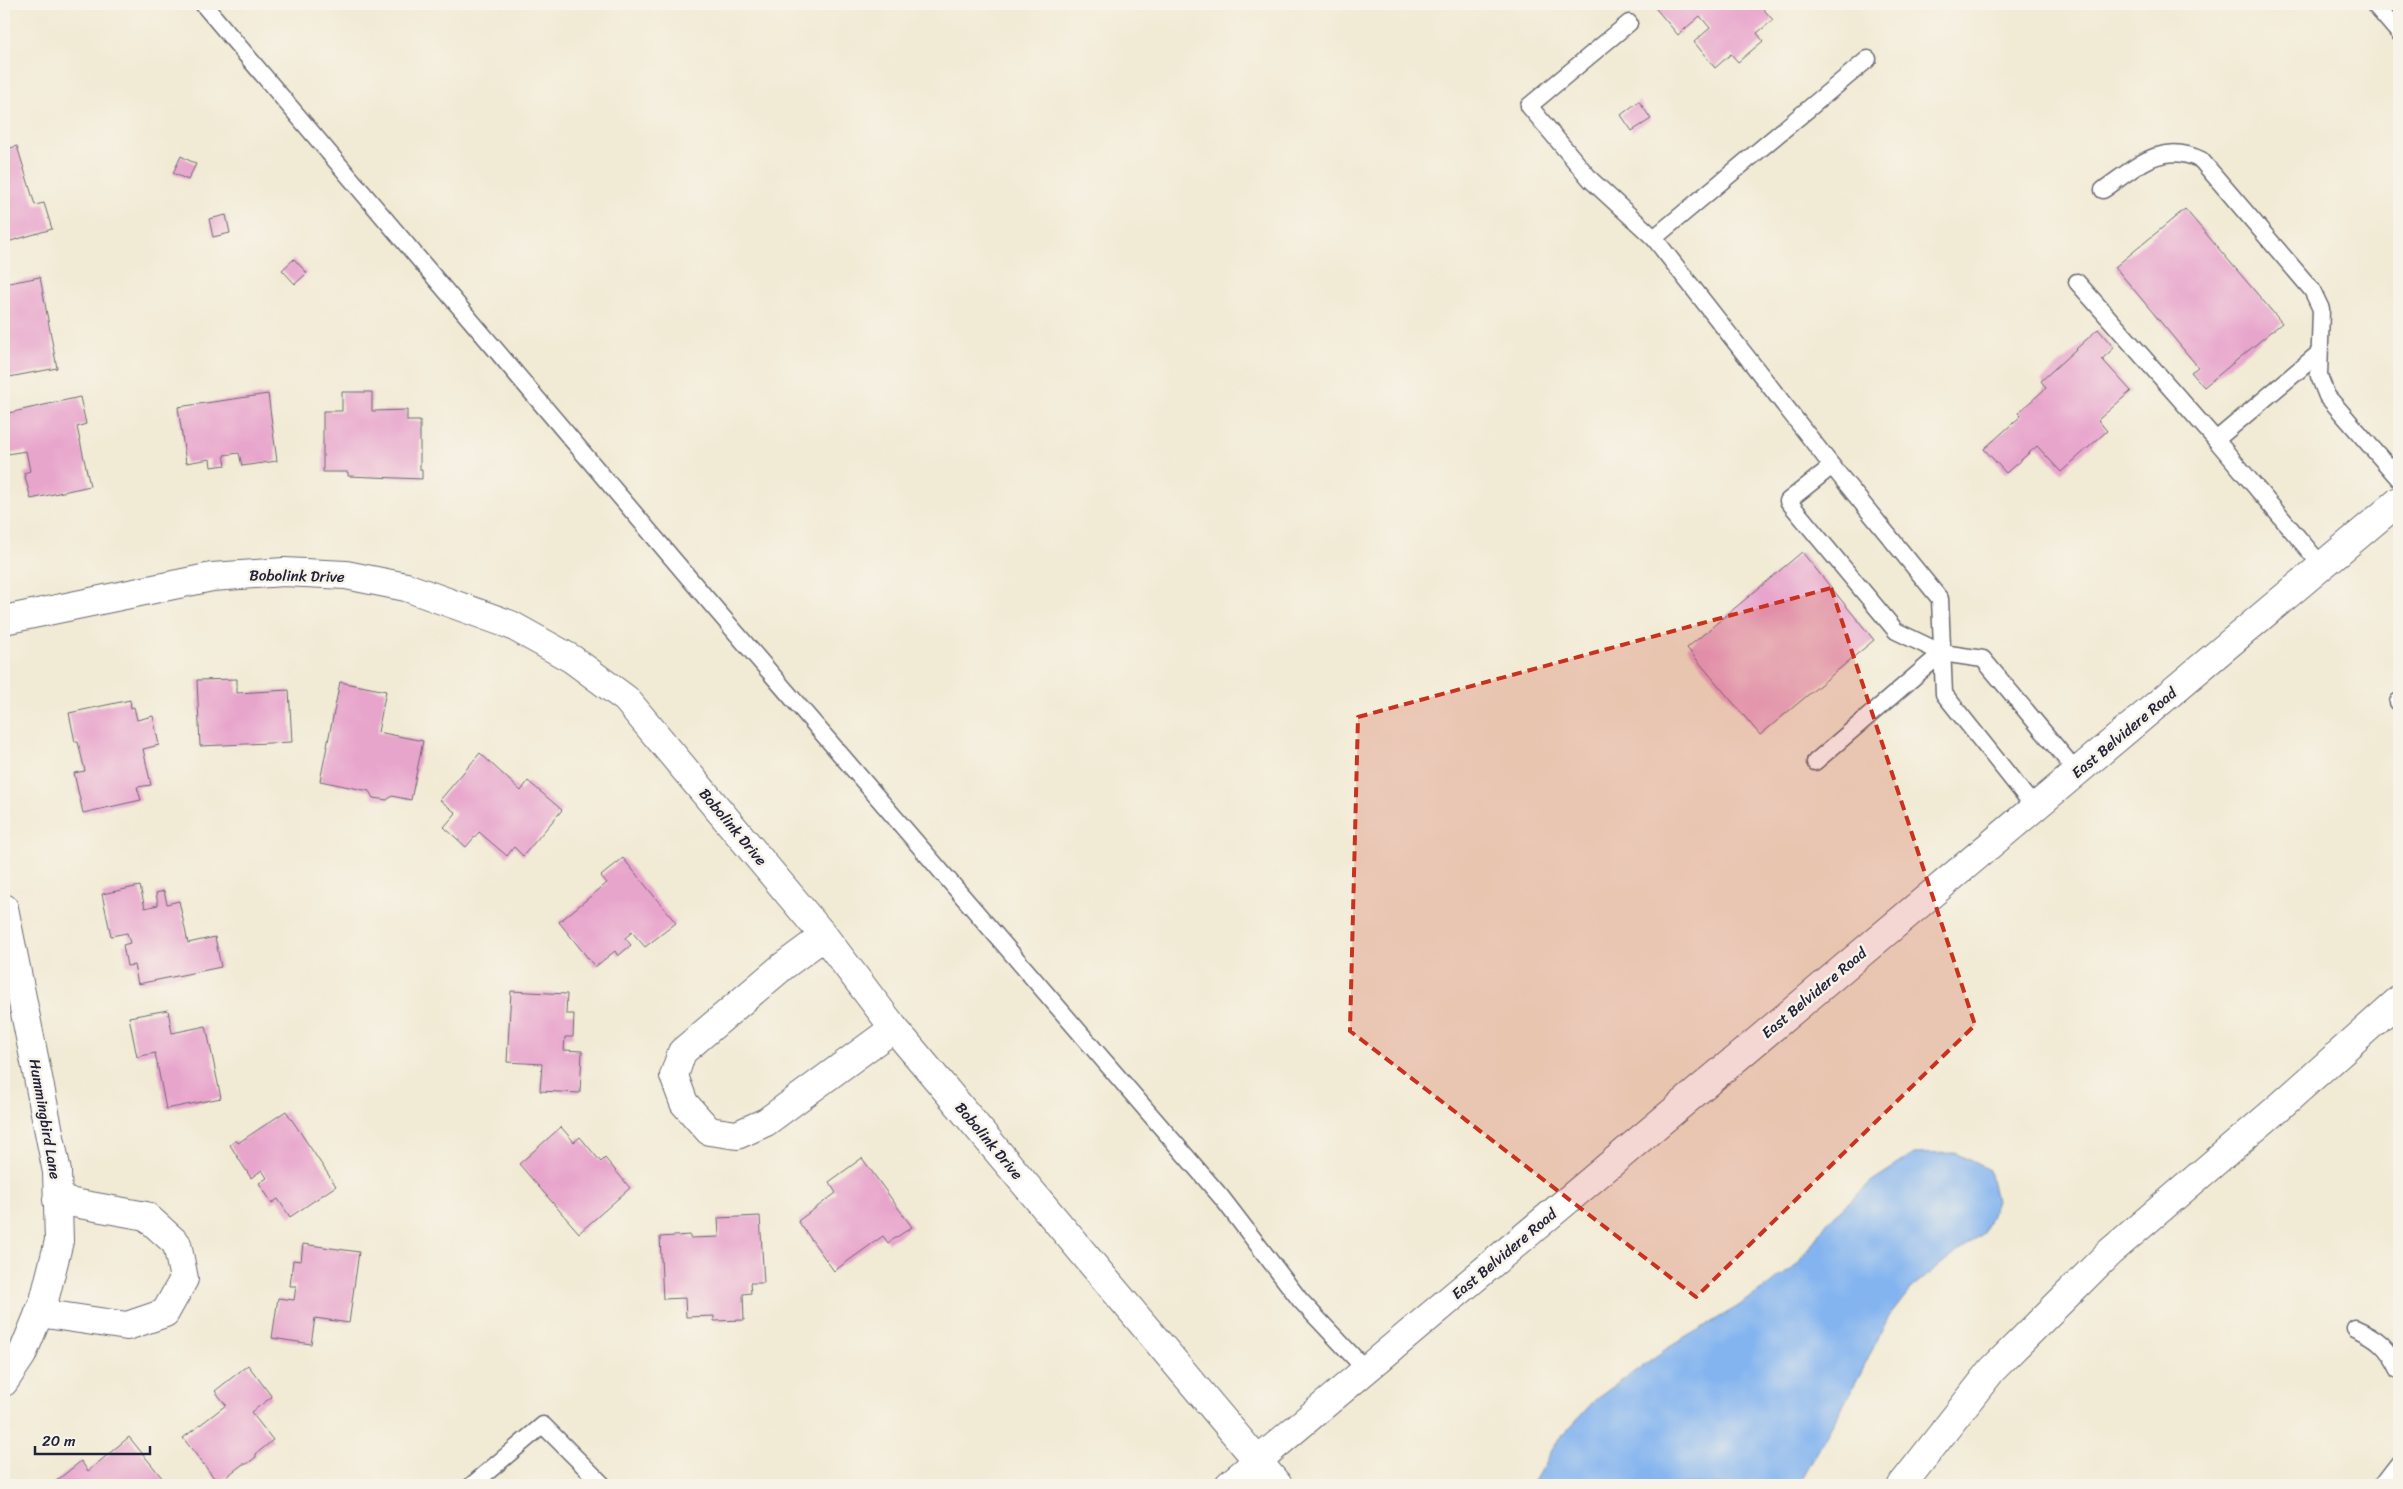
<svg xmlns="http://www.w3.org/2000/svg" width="2403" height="1489" font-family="Sriracha,sans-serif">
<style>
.water{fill:#83b4ef;stroke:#526b95}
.building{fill:#e8a5cc}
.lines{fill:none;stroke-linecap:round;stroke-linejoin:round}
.service-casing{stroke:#6a6871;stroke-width:19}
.minor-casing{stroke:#6a6871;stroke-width:30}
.primary-casing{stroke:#6a6871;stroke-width:30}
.service{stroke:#fff;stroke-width:16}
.minor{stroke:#fff;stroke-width:28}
.primary{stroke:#fff;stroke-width:28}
.marked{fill:#c8321e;fill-opacity:0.2;stroke:#c8321e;stroke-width:4;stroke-dasharray:10 6;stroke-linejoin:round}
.labels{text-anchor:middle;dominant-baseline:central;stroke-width:5;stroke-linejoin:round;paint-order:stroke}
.street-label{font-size:15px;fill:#22223b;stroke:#f7f3e8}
</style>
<rect width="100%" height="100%" fill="#f7f3e8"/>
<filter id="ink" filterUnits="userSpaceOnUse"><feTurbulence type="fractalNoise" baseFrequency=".02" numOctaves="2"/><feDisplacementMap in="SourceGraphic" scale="10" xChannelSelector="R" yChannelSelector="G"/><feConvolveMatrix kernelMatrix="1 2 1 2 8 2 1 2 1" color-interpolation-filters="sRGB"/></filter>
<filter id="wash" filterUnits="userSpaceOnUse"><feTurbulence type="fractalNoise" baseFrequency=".0096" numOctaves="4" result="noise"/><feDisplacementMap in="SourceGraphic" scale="20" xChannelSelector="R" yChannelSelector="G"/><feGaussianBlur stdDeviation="1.12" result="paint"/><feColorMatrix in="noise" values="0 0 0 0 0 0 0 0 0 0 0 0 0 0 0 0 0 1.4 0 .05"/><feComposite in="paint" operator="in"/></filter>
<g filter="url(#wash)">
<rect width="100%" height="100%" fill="#f1ead4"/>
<polygon class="water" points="1955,1153 1989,1170 1996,1201 1984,1233 1946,1260 1910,1290 1888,1318 1859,1377 1799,1485 1532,1485 1558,1440 1596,1399 1666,1349 1737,1307 1796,1266 1829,1220 1872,1181 1914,1154"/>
<g id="blocks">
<g class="building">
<polygon points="1652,4 1733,4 1736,7 1740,4 1759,4 1773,20 1757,33 1763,41 1738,62 1731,54 1715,68 1694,42 1710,28 1700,16 1678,35"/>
<polygon points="1639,101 1651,119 1632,131 1621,115"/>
<polygon points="17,146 35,205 44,203 52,229 4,243 4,150"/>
<polygon points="181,156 196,164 188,180 173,173"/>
<polygon points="2185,209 2282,323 2204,387 2191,372 2198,367 2115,267"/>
<polygon points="226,215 230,233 213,237 209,219"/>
<polygon points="294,259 307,273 295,284 282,270"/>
<polygon points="40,277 57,368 4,378 4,284"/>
<polygon points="2098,329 2114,348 2102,359 2131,391 2098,420 2107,431 2061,472 2037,446 2006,473 1984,449 2021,416 2018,413 2046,388 2041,381"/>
<polygon points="342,392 372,392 372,411 407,410 407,421 420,421 420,470 422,470 422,479 348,476 348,472 323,472 323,411 342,411"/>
<polygon points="268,394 277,461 242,466 239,453 224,455 226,465 211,467 210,459 186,463 178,407"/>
<polygon points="80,397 86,424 77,427 90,486 31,499 24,473 30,471 26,451 7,454 4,439 4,414"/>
<polygon points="1802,552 1874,640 1760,735 1687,648"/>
<polygon points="237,679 237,693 289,690 292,742 200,746 197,680"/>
<polygon points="340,682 386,691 378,732 423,741 411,800 392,796 387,800 373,798 369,791 320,781"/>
<polygon points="130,700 131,708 134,707 137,720 153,716 159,745 143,749 151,785 137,787 141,800 83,813 74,773 85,771 78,742 75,742 69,713"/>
<polygon points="480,753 521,791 528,781 562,810 523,856 514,847 507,856 479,832 466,847 444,827 456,813 440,800"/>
<polygon points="623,858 676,923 645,947 632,932 625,938 631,945 618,956 615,951 595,967 559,922 607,883 601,876"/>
<polygon points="140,886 145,908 158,905 156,893 164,891 167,904 179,901 188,943 215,937 221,967 138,984 134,965 127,966 123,945 130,943 127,933 111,936 102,894"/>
<polygon points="511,991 567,994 566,1014 574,1014 573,1037 565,1037 564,1050 582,1051 580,1093 540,1091 542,1064 507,1062"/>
<polygon points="168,1010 172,1033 206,1026 221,1098 166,1109 155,1053 137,1057 129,1017"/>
<polygon points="286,1111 336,1186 290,1217 278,1199 272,1203 259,1183 267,1178 262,1170 251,1178 230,1145 236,1140 238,1143"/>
<polygon points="561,1127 574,1142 580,1137 601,1162 605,1158 630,1188 579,1233 519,1164"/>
<polygon points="862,1158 912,1227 888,1243 883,1236 834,1271 798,1221 836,1193 829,1182"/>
<polygon points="760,1216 764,1283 750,1283 751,1293 743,1294 744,1320 714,1321 714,1316 686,1317 685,1298 663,1299 660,1237 690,1235 690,1238 719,1237 718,1218"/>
<polygon points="303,1244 359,1252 349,1323 315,1318 311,1344 272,1338 278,1298 294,1300 296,1286 290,1286 293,1260 301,1261"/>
<polygon points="248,1365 272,1397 251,1412 273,1440 256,1454 256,1457 247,1464 243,1464 218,1483 183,1438 226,1405 215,1391"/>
<polygon points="129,1437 163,1479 160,1482 160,1485 51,1485 81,1461 88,1471"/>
</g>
</g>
</g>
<g filter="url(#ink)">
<use href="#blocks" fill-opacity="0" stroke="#6a6871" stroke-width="1"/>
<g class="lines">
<g class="service-casing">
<g id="service">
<polyline points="203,4 694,584 1222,1198 1300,1300 1366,1370"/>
<polyline points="2374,4 2399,33"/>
<polyline points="1629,23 1529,106 1591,180 1654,238"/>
<polyline points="1868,59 1654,238 1832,466 1940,599 1944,694 2035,808"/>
<path d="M2103,190c32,-22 58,-50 98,-30l111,130 9,19 -2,67 8,20 72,83"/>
<polyline points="2077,282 2216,440 2322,566"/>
<polyline points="2216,440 2319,353"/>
<polyline points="1832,466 1788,501 1896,631 1942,653 1983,659 2077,772"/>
<polyline points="2398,702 2399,701"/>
<polyline points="1815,762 1942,653"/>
<path d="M2355,1328c23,10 33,19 44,42"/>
<polyline points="472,1485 543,1425 603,1485"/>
<polyline points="2382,1485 2399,1463"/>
</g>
</g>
<g class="minor-casing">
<g id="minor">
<polyline points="4,620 212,577 284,572 346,575 406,587 511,625 572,659 626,699 824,936 894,1028 1278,1485"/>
<polyline points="4,908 57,1172 59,1241 44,1301 22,1355 4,1382"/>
<polyline points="824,936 782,967 682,1052 674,1076 684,1103 709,1131 737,1135 766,1122 894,1028"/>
<polyline points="39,1313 127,1326 165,1313 184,1279 177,1244 146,1216 57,1200"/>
<polyline points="1902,1485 1992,1370 2110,1252 2277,1109 2399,1000"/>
</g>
</g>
<g class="primary-casing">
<polyline id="primary" points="1229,1485 2399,501"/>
</g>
<use href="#service" class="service"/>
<use href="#minor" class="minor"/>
<use href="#primary" class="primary"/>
</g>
</g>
<path class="marked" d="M1831,588l144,437 -279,272 -346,-266 8,-314z"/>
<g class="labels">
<g class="street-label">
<text transform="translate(297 576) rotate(1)">Bobolink Drive</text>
<text transform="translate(2124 733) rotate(-40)">East Belvidere Road</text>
<text transform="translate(733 827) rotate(50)">Bobolink Drive</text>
<text transform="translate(1814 993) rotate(-40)">East Belvidere Road</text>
<text transform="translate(45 1119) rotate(80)">Hummingbird Lane</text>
<text transform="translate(989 1141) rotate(50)">Bobolink Drive</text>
<text transform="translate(1504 1254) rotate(-40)">East Belvidere Road</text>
</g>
</g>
<rect width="2403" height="1489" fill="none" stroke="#f7f3e8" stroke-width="20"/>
<path d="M35 1446v8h115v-8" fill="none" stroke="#22223b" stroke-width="2.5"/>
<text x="42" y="1446" font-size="15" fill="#22223b" stroke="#f7f3e8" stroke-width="4" paint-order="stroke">20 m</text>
</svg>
